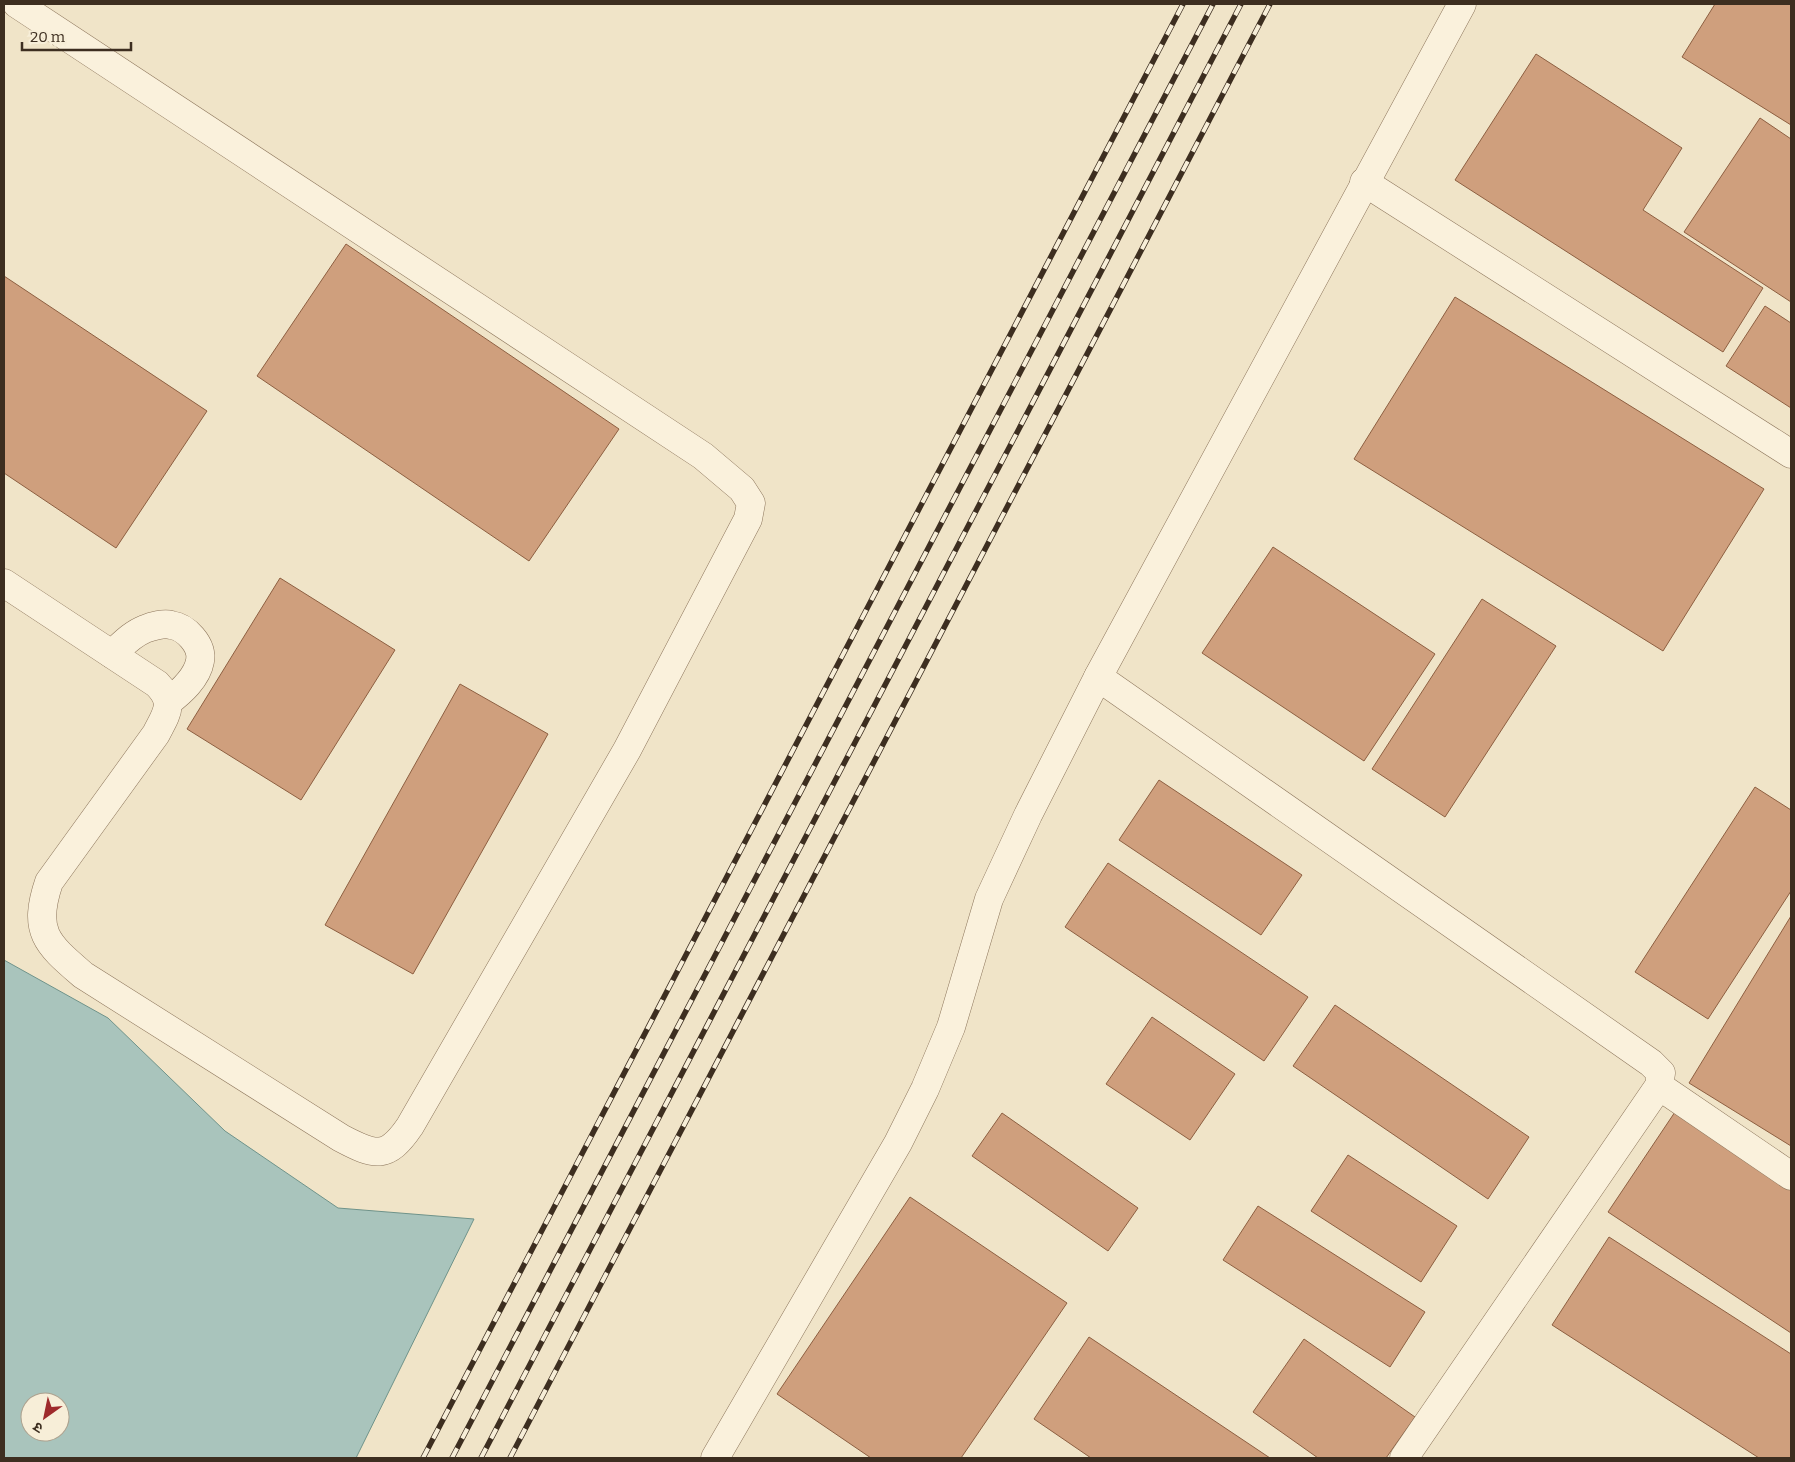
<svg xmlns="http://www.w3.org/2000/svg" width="1795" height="1462" font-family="Bitter,'Noto Sans Devanagari',serif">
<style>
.water{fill:#a9c4bc;stroke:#6f938a;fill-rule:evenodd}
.building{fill:#cf9f7d;stroke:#8d5f41}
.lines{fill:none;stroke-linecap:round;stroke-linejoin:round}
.minor-casing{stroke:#8d765c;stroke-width:29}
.minor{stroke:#faf1dc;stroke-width:28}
.rail-casing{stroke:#3d2e20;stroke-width:5.5}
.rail{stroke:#f7eed8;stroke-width:4;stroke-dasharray:11;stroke-linecap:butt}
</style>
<rect width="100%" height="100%" fill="#f0e4c8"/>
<path class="water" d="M4,960l104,58 117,113 113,77 136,11 -118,239h-352zM30,1402h30v30h-30z"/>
<g class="building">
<polygon points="1715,4 1791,4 1791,125 1682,57"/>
<polygon points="1536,54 1682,148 1643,210 1763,288 1723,352 1455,180"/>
<polygon points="1760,118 1791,139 1791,302 1684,232"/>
<polygon points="346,244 619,429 529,561 257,376"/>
<polygon points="4,276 207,411 116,548 4,473"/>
<polygon points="1455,297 1764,489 1663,651 1354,459"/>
<polygon points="1765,306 1791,323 1791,408 1726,366"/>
<polygon points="1273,547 1435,654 1364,761 1202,653"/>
<polygon points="280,578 395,650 301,800 187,729"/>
<polygon points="1482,599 1556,646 1445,817 1372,769"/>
<polygon points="460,684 548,734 413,974 325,925"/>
<polygon points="1159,780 1302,875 1261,935 1119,840"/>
<polygon points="1755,787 1791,810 1791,891 1708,1019 1635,972"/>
<polygon points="1108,863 1308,997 1264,1061 1065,927"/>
<polygon points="1791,916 1791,1146 1689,1083"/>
<polygon points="1335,1005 1529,1137 1488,1199 1293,1066"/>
<polygon points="1152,1017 1235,1074 1190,1140 1106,1084"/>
<polygon points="1677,1109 1791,1184 1791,1333 1608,1212"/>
<polygon points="1002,1113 1138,1208 1108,1251 972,1156"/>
<polygon points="1348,1155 1457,1226 1421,1282 1311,1211"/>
<polygon points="910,1197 1067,1303 961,1458 871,1458 777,1394"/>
<polygon points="1258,1206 1425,1312 1390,1367 1223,1260"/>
<polygon points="1609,1237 1791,1354 1791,1458 1759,1458 1552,1325"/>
<polygon points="1089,1337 1270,1458 1091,1458 1034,1419"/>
<polygon points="1304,1339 1415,1417 1386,1458 1318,1458 1253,1412"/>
</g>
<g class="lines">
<g class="minor-casing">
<g id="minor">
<polyline points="1364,182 1791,454"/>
<path d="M4,583l153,101c19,19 9,30 -1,50l-107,148c-17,50 -2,62 34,93l258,163c34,18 46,22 69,-12l217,-376 121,-231 3,-16 -9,-14 -39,-33 -686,-452"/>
<path d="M112,654c10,-9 20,-20 33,-25 7,-3 19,-6 26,-4 15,2 32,20 29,36 -3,17 -19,31 -32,41"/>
<polyline points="1098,677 1651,1063 1661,1073 1659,1086 1404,1458"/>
<polyline points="1659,1086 1791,1176"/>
<polyline points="715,1458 898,1143 925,1089 951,1027 989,899 1028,815 1098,677 1462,4"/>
</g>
</g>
<use href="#minor" class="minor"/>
<g class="rail-casing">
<g id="rail">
<polyline points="423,1458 1183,4"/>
<polyline points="452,1458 1213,4"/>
<polyline points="481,1458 1241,4"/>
<polyline points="510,1458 1270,4"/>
</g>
</g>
<use href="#rail" class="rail"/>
</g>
<rect width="1795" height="1462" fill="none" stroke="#3d2e20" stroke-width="10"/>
<g transform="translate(45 1417) rotate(213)"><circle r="24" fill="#f7eed8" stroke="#ada18e"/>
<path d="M0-4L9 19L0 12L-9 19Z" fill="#9e2a2b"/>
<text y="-8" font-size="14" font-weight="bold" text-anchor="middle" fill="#3d2e20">उ</text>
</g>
<path d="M22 42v8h109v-8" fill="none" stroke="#3d2e20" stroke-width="2.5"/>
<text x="30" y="42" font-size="15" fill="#3d2e20" stroke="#f7eed8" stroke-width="4" paint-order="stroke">20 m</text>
</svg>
